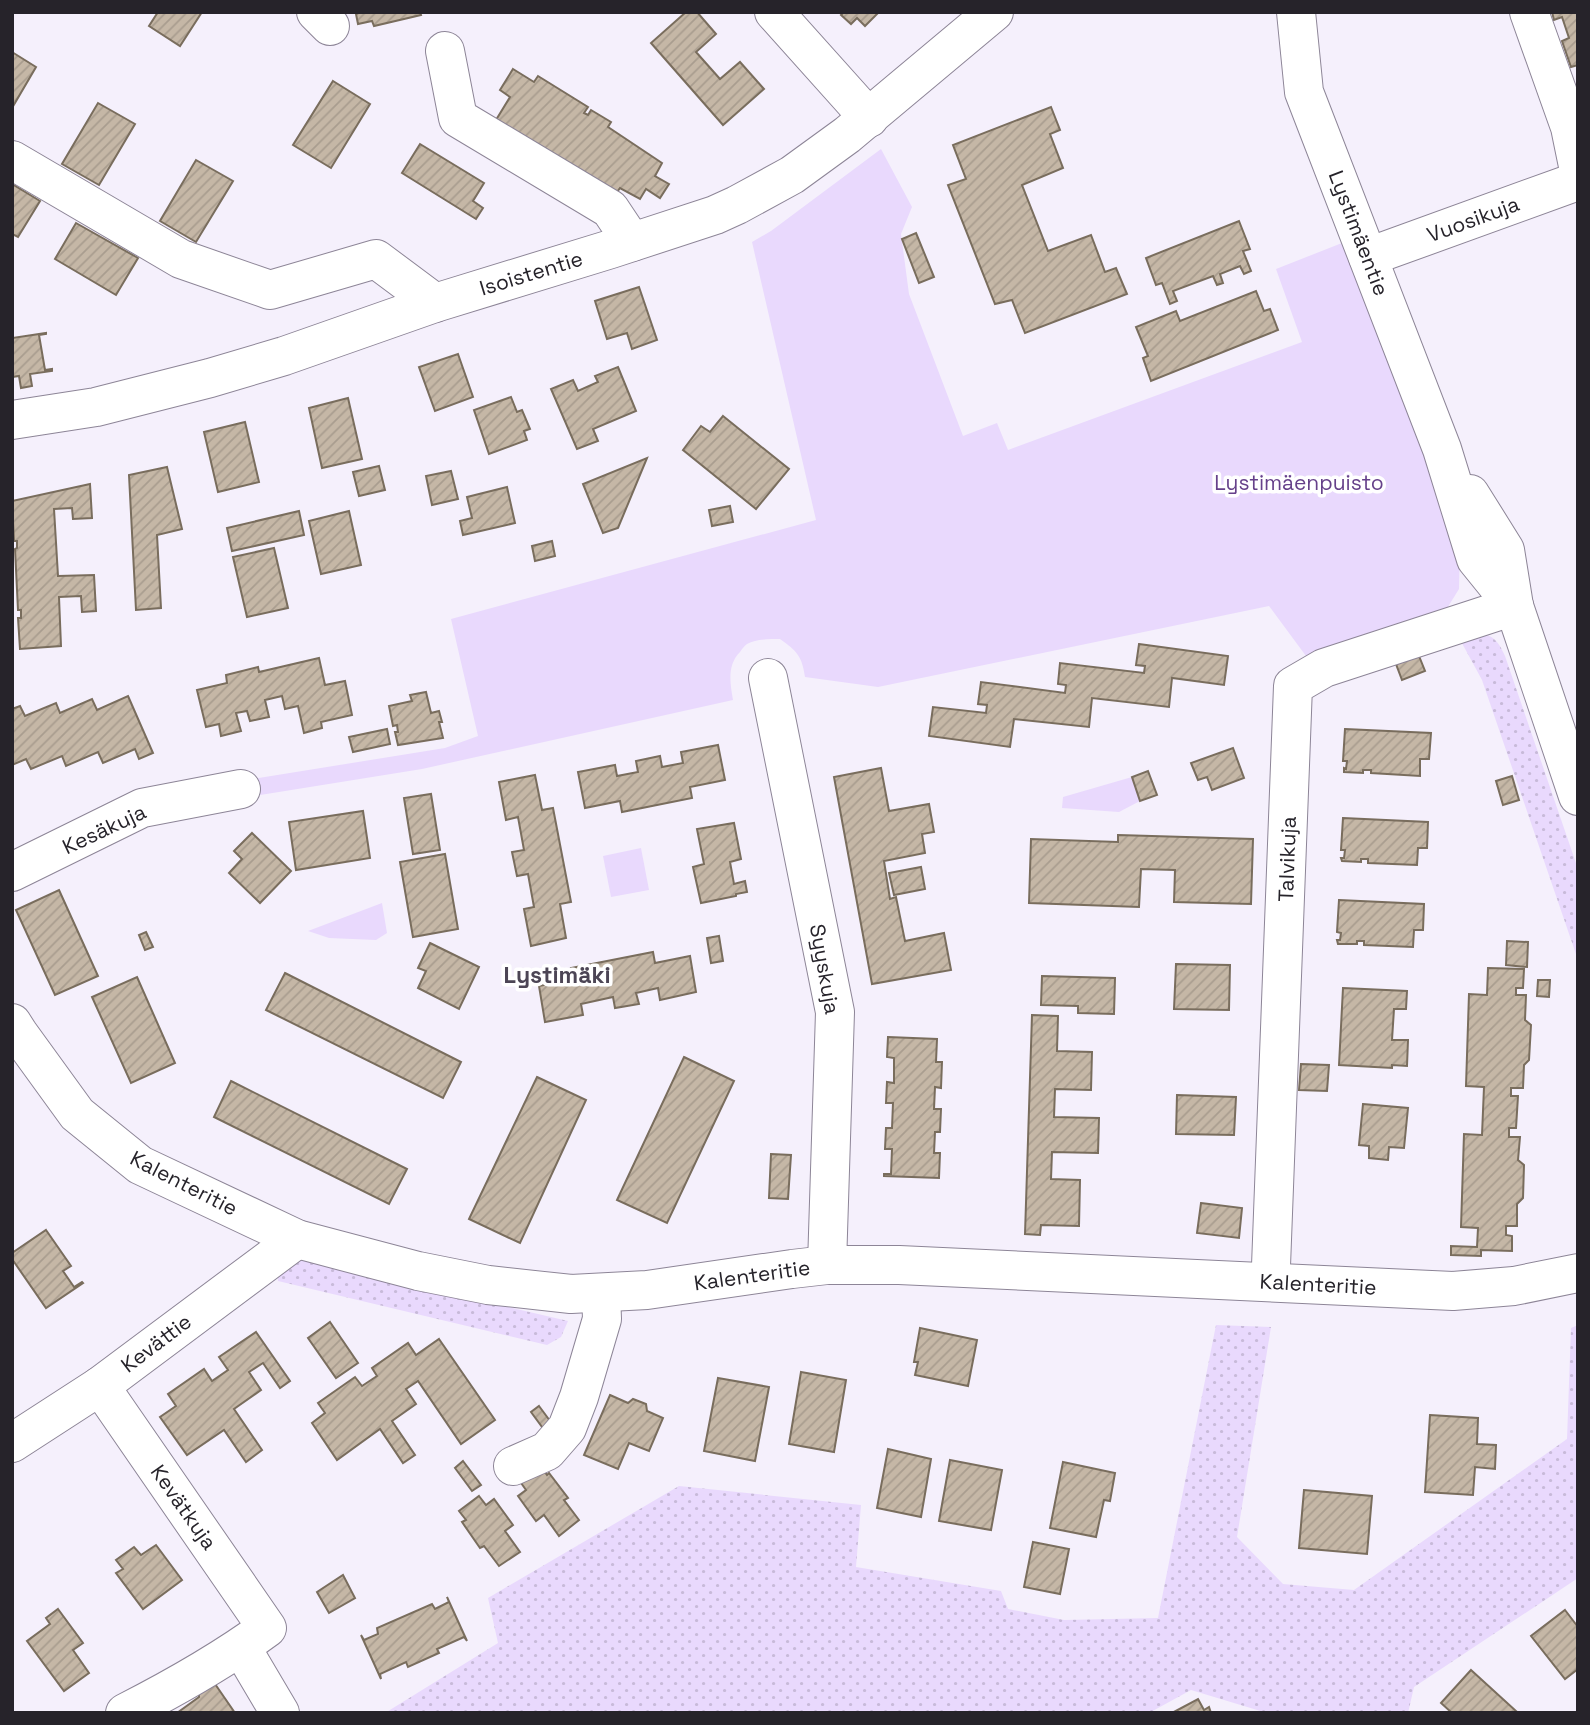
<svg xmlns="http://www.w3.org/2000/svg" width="1590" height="1725" font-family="'Space Grotesk',sans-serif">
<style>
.grass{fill:url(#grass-dots)}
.park{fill:#e9d9fd}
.building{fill:url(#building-hatch);stroke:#796d5d;stroke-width:2}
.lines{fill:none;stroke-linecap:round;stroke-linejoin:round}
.minor-casing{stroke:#8d8597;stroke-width:40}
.minor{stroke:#fff;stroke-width:38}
.labels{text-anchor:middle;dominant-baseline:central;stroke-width:7;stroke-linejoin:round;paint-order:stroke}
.street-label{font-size:21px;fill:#26232a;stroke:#fff}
.park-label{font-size:21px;fill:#66418a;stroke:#fff}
.neighbourhood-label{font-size:23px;font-weight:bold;fill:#4c4555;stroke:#fff}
</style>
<defs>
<pattern id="grass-dots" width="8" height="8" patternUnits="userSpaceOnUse" patternTransform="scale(1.75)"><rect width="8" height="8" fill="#e9d9fd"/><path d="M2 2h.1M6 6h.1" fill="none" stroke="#c8bad9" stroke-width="1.8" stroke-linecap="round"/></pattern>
<pattern id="building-hatch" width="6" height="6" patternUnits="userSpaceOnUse" patternTransform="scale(1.75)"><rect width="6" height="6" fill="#c5b7a6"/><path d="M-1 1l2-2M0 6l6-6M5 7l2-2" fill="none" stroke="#a99d8f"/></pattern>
</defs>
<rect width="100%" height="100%" fill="#f5f0fc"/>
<g class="grass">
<path d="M1473,631c19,4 24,7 32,25l73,213v91l-96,-280 -25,-46z"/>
<polygon points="277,1253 568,1321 561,1337 547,1345 278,1281"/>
<polygon points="1216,1325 1271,1327 1237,1537 1283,1584 1354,1590 1567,1439 1571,1328 1578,1325 1578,1578 1414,1687 1408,1713 1267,1713 1191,1690 1149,1713 385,1713 498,1643 488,1598 679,1486 861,1505 856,1567 1001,1591 1008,1609 1064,1620 1158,1618"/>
</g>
<g class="park">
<path d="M881,149l31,58 -11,27 8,60 54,142 34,-13 11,27 294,-108 -26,-73 66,-26 118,297 -1,49 -13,21 -140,46 -37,-50 -391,81 -73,-10c-3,-21 -8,-26 -25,-38 -10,0 -24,0 -33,5 -3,2 -5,5 -7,8 -13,13 -10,31 -7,48l-311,69 -180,29 -2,-17 205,-33 33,-12 -27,-117 365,-99 -64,-278 19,-11z"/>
<polygon points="1132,777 1140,801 1119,812 1062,808 1063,797"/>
<polygon points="641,848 649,890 611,897 603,856"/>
<polygon points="382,903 387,933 376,940 329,938 308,931"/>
</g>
<g class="building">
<polygon points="158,12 202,12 180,46 149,26"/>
<polygon points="361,12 420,12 421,15 374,26 372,21 358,24 356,14"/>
<polygon points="686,12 697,12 716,34 696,52 720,79 740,62 764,89 723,125 651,43"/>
<polygon points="844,12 879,12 865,26 857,18 851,24 841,15"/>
<polygon points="1552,12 1578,12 1578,65 1571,67 1562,41 1569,38 1562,17 1554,20"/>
<polygon points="12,52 36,67 12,108"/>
<polygon points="513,69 534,82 538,76 588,107 584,113 588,115 591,110 611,122 608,127 662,163 655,176 669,184 660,198 646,189 640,199 620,188 615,195 496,120 510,97 500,90"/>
<polygon points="333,81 370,104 331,168 293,145"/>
<polygon points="98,103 135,124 99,185 62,164"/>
<polygon points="1051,107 1060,130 1050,134 1063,168 1022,185 1048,251 1091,235 1105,272 1116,268 1127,294 1025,333 1012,300 995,304 948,185 966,179 953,145"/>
<polygon points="420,144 484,183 473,201 483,208 476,219 402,173"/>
<polygon points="196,160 233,181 196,242 160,221"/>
<polygon points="12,184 40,201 18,237 12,234"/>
<polygon points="1239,221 1250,249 1243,251 1251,271 1244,274 1240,266 1220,274 1223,283 1217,285 1213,276 1173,291 1177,301 1170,304 1162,283 1156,285 1146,258"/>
<polygon points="76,223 138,258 116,295 55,259"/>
<polygon points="916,233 934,277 919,283 902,239"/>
<polygon points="639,287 657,340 632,349 627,333 607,339 595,301"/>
<polygon points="1256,291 1264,311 1270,309 1278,330 1151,381 1143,358 1148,356 1136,327 1176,311 1180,321"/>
<polygon points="46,333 46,334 39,335 45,370 52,369 52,371 30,374 32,386 21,388 19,376 12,377 12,338"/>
<polygon points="458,354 473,397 435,411 419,367"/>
<polygon points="618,367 636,411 593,429 598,441 577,449 551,389 573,380 578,391 598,382 595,376"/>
<polygon points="511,397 517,412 522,410 530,429 524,431 527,440 489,454 474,410"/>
<polygon points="348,398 362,459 322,468 309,408"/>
<polygon points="723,416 789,469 756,509 683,450 701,426 710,432"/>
<polygon points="245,422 259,482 218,492 204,432"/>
<polygon points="647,458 618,528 603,533 583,484"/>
<polygon points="379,466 385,490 359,496 353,472"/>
<polygon points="167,467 182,529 157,535 161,608 136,610 129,475"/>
<polygon points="451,471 458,499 432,505 426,476"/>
<polygon points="90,484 92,518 73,519 72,508 54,509 58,576 94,575 96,611 82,612 81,596 59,597 61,646 20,649 18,618 21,618 21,610 18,610 15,549 17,548 17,541 14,541 12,501"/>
<polygon points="507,487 515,523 463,535 460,521 472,518 467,497"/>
<polygon points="730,506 733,522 712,526 709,510"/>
<polygon points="299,511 304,535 232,551 227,528"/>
<polygon points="349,511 361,565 321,574 309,521"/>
<polygon points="552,541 555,556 535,561 532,546"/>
<polygon points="274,548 288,608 247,617 233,557"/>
<polygon points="1139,644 1228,656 1224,685 1172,678 1169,707 1092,698 1089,727 1014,719 1010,747 929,736 933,707 986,713 987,705 978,704 981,682 1065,693 1066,685 1058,684 1060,663 1144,673 1145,666 1136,665"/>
<polygon points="1419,656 1425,671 1402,680 1396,664"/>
<polygon points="319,658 325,685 345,681 352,715 321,722 322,728 304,733 298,706 285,709 282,696 265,700 269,717 250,721 247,711 236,713 241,731 221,736 219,724 206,727 197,690 227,683 226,675 258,667 259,672"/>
<polygon points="426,692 431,713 439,711 442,722 439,722 443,738 398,745 395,732 398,732 397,725 393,726 389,706 412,701 410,695"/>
<polygon points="128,696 153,753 139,759 135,749 103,763 98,752 66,766 62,756 31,769 26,759 12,765 12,709 20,706 25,716 56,703 60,713 92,699 97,710"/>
<polygon points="387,729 390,744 353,752 349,737"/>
<polygon points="1345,729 1431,733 1429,759 1420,759 1420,776 1371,773 1371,770 1363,770 1363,773 1344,772 1344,768 1346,769 1347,761 1343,761"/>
<polygon points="718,745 725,780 690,787 692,798 622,812 620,801 585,808 578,772 615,765 617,776 638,772 636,761 660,756 662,767 683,763 681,752"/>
<polygon points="1233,748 1244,778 1212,790 1207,777 1198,780 1191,763"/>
<polygon points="881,768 889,811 929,804 934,832 922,834 925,853 884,861 890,899 896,897 905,941 944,933 951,970 872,984 834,777"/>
<polygon points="1148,771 1157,795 1140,801 1132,777"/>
<polygon points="535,775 542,810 553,808 571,902 560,904 566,938 531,946 524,909 534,907 528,874 517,876 512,852 524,850 518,817 506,820 499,782"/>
<polygon points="1512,776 1519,800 1503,805 1496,781"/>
<polygon points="431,794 440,850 413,854 404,798"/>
<polygon points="363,811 370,858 296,870 289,822"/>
<polygon points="1343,818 1428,822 1427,848 1418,848 1417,865 1368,863 1368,859 1361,859 1361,862 1342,861 1341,858 1344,858 1345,850 1341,850"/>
<polygon points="734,823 741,859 730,862 734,884 745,881 747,892 736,894 736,896 701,903 693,867 704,864 697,829"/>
<polygon points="252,833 291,871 260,903 229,873 242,859 234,851"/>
<polygon points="1118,835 1253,839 1251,904 1174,902 1175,870 1141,869 1139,907 1029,903 1031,839 1118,842"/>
<polygon points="445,854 458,929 413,937 400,862"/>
<polygon points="921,867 925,889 894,895 889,873"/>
<polygon points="59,890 98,976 55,995 16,910"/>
<polygon points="1339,900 1424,904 1423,930 1414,930 1413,947 1364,945 1364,941 1357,941 1357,944 1338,944 1337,940 1340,940 1341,933 1337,932"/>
<polygon points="146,932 153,947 145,950 139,935"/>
<polygon points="719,936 723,961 711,963 707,938"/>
<polygon points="1507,941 1528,942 1527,967 1506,965"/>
<polygon points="430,943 479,967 459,1009 418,988 426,971 418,968"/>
<polygon points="653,952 655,963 690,956 696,992 660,1000 658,988 636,993 639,1004 615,1008 613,997 581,1004 583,1015 545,1022 539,986 573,979 571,968"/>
<polygon points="1176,964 1230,965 1229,1010 1174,1009"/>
<polygon points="1488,968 1524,969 1523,988 1516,988 1516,995 1526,995 1525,1020 1531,1025 1529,1060 1524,1065 1523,1088 1511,1088 1511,1096 1518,1096 1516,1128 1509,1128 1509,1137 1520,1137 1518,1160 1524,1165 1523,1198 1517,1204 1517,1226 1506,1226 1506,1235 1512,1236 1512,1251 1481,1250 1481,1256 1451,1255 1451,1246 1477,1247 1478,1228 1461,1227 1464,1134 1482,1135 1484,1087 1466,1086 1469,994 1487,995"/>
<polygon points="285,973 461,1062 443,1098 266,1010"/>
<polygon points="1042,976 1115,978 1114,1014 1078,1013 1078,1006 1041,1005"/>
<polygon points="137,977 175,1063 131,1083 92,997"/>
<polygon points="1538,980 1550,980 1549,997 1537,996"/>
<polygon points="1343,988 1407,991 1406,1009 1394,1009 1392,1040 1408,1040 1407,1066 1392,1065 1392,1068 1339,1065"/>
<polygon points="1032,1015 1058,1016 1057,1051 1092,1052 1091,1090 1055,1089 1054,1117 1099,1118 1098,1153 1052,1152 1051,1179 1080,1180 1079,1226 1041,1225 1040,1235 1025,1234"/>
<polygon points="888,1037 937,1039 936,1062 942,1062 941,1088 935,1087 934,1109 941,1109 940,1132 935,1132 934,1153 940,1153 939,1178 884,1176 884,1174 891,1174 892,1149 885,1149 886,1128 892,1128 893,1103 886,1103 887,1082 894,1083 894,1058 887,1057"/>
<polygon points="684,1057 734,1081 667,1223 617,1200"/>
<polygon points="1301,1064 1329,1065 1327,1091 1299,1090"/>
<polygon points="537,1077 586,1100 520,1243 469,1219"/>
<polygon points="231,1081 407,1169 389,1204 214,1117"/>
<polygon points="1177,1095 1236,1097 1234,1135 1176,1134"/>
<polygon points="1363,1104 1408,1108 1404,1148 1389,1147 1388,1160 1369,1158 1369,1146 1359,1145"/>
<polygon points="771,1154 791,1155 788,1199 769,1198"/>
<polygon points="1201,1203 1242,1208 1239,1238 1197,1233"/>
<polygon points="46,1230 71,1266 63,1271 74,1287 82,1282 83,1283 46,1308 12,1259 12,1253"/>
<polygon points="330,1322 358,1363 336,1378 308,1338"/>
<polygon points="920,1328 977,1340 968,1386 915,1375 918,1362 914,1362"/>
<polygon points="256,1332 290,1381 280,1388 263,1363 249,1372 261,1390 234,1409 262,1450 246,1462 224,1430 187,1455 160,1417 176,1406 168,1394 204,1369 212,1381 228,1370 219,1357"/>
<polygon points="439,1339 495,1420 461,1444 418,1381 406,1389 416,1404 392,1421 415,1455 403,1463 380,1429 337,1460 312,1423 325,1413 318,1403 355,1377 362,1386 377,1376 372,1368 408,1343 416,1355"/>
<polygon points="801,1372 846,1380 834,1452 789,1444"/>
<polygon points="718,1378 769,1387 755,1461 704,1451"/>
<polygon points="610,1395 628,1403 633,1399 646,1404 647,1411 663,1418 649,1451 629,1443 618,1469 584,1455"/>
<polygon points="539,1406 556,1429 548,1435 531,1412"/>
<polygon points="1430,1415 1478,1418 1477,1444 1496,1445 1495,1469 1475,1467 1473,1495 1425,1492"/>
<polygon points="888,1449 931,1459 921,1517 877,1508"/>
<polygon points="950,1460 1002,1470 991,1530 939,1521"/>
<polygon points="463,1461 481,1485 472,1491 455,1468"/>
<polygon points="1063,1462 1115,1473 1110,1501 1104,1500 1096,1537 1050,1528"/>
<polygon points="540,1465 547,1475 549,1473 568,1498 564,1500 579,1520 559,1536 544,1515 536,1521 518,1496 526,1490 519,1480"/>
<polygon points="1304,1490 1372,1496 1367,1554 1299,1548"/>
<polygon points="479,1496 486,1505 494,1499 513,1525 505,1531 520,1552 499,1566 484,1546 480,1548 462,1522 466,1520 459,1511"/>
<polygon points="1033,1542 1069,1549 1060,1594 1024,1587"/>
<polygon points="156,1545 182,1580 143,1609 116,1573 123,1569 116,1560 134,1547 141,1555"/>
<polygon points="343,1575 355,1598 329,1613 317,1592"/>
<polygon points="447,1597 467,1641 464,1637 437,1649 439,1653 408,1667 406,1662 380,1674 381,1679 361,1635 364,1640 378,1634 377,1628 432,1604 435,1609 449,1602"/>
<polygon points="58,1609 83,1643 73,1650 89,1673 64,1691 27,1641 50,1624 46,1618"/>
<polygon points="1565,1610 1578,1627 1578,1669 1565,1679 1531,1636"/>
<polygon points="1471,1670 1516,1711 1514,1713 1452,1713 1441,1703"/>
<polygon points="213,1681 235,1713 177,1713 199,1697 199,1692"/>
<polygon points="1198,1699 1204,1710 1209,1707 1211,1713 1172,1713"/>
</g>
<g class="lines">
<g class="minor-casing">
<g id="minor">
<polyline points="316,12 330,26"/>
<polyline points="774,12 869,118"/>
<polyline points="1296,12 1304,92 1442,449 1476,559 1514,606"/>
<polyline points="1529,12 1570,127 1578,166"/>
<polyline points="445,51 458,118 610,209 632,242"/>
<polyline points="12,160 181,259 270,290 376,259 435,303"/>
<polyline points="1368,257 1578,181"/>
<polyline points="12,420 96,407 210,378 284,356 435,303 611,249 715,215 737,205 792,175 847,135 994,12"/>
<polyline points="1470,494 1505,550 1514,606 1578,796"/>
<polyline points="768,678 835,1012 827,1265"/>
<polyline points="12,872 142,808 241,789"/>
<polyline points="12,1023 19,1034 77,1114 140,1165 297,1239 418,1271 488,1285 571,1294 647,1290 792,1269 827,1265 899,1265 1453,1291 1514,1286 1578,1273"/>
<polyline points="1271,1266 1293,686 1324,668 1514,606"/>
<path d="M100,1386l167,242c-45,33 -93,60 -142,85"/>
<polyline points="12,1443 100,1386 297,1239"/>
<polyline points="513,1466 547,1451 567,1428 579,1397 602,1319 601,1293"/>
<polyline points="241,1647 280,1713"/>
</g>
</g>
<use href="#minor" class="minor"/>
</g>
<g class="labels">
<g class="street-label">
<text transform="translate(1473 219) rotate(-20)">Vuosikuja</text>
<text transform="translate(1359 233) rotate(69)">Lystimäentie</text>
<text transform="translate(531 273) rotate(-17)">Isoistentie</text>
<text transform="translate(104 829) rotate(-25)">Kesäkuja</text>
<text transform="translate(1287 859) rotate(-88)">Talvikuja</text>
<text transform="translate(825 969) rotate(80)">Syyskuja</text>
<text transform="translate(184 1183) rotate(27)">Kalenteritie</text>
<text transform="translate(752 1275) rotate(-8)">Kalenteritie</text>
<text transform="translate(1318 1284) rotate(3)">Kalenteritie</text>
<text transform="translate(156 1343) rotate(-37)">Kevättie</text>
<text transform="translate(184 1507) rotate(55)">Kevätkuja</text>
</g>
<g class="park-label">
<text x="1299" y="482">Lystimäenpuisto</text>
</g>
<g class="neighbourhood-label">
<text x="557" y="975">Lystimäki</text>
</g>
</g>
<rect width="1590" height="1725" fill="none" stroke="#26232a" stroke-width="28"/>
</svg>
